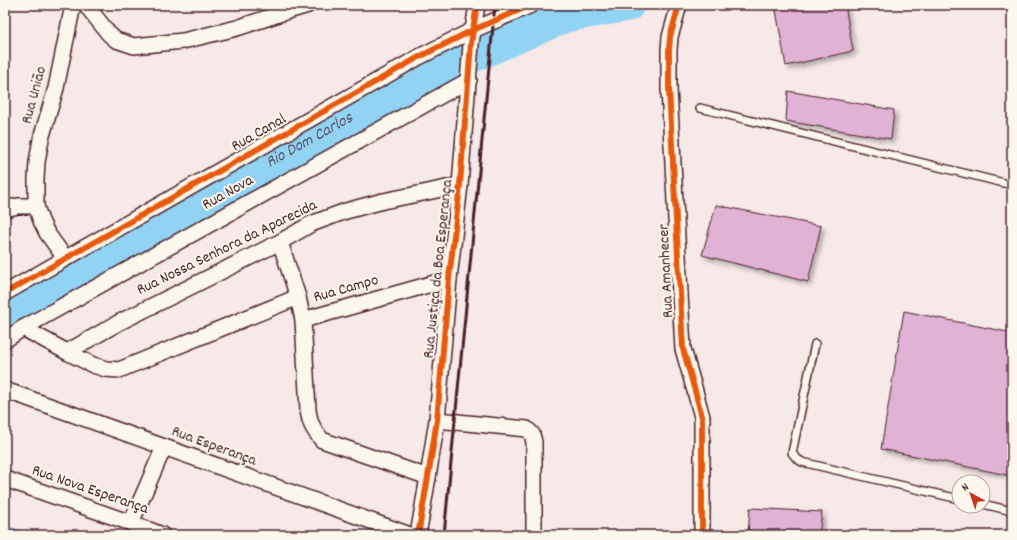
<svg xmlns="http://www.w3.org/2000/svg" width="1017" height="540" font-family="Dekko,sans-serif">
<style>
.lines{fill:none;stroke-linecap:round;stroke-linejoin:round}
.stream{stroke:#758ba3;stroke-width:5.5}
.river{stroke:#91d3f3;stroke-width:33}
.building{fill:#e0b2d4;stroke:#4a1f2b;filter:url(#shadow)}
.service-casing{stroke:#4a1f2b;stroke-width:10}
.minor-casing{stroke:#4a1f2b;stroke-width:18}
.service{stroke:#fbf7ec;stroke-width:7}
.minor{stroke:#fbf7ec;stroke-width:15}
.rail{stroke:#4a1f2b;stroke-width:3}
.cycleway-casing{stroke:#fbf7ec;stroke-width:8}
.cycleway{stroke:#e8590c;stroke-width:6}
.labels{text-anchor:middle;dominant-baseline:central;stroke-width:4;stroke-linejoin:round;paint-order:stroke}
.street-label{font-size:16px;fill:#4a1f2b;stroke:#fbf7ec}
.water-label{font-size:17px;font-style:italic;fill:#5f5567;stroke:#fbf7ec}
</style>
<defs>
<filter id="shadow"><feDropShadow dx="3.5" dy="3.5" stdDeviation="2" flood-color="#0004"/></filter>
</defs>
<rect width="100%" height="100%" fill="#f6e9e7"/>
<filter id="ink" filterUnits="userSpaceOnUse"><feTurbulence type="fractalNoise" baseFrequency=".025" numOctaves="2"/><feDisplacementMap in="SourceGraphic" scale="8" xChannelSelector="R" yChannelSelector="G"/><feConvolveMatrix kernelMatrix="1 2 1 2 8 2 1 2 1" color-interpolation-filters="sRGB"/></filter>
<g filter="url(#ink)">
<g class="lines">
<polyline class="stream" points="5,528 25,535"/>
<path class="river" id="s1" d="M5,311l422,-235 138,-60 63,-11"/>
</g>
<g class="building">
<polygon points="775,5 845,5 853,51 786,66"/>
<polygon points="788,91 894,110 891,139 786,121"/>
<polygon points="716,205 821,226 808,282 702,255"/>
<polygon points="904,311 1012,333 1012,476 881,449"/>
<polygon points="750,508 822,512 819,535 748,535"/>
</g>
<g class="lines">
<g class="service-casing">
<g id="service">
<polyline points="700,108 1012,185"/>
<polyline points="815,344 792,453 796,458 802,462 959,499"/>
<polyline points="983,504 1012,511"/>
</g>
</g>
<g class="minor-casing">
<g id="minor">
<polyline points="86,5 109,34 116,40 134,46 183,41 237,28 291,10 308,5"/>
<polyline points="679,5 670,37 669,50 669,89 683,349 695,391 702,417 702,535"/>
<polyline points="5,209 18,206 36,206"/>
<polyline points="280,242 298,297 303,320"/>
<polyline points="65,258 47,233 41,221 36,206 36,179 37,162 41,139 56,88 73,5"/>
<polyline points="5,293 419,57 473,30 531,5"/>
<polyline points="23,328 67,352 118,323 280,242 311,224 346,211 383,201 423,193 460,185"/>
<polyline points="5,340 23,328 469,80"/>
<polyline points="67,352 93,365 106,369 119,370 298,297"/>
<polyline points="5,390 410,535"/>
<polyline points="437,420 527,429 532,434 534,442 534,535"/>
<path d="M428,477l-106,-37c-9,-11 -12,-16 -14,-30l-5,-90 146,-41"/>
<polyline points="5,479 131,523 162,535"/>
<polyline points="131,523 164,447"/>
<polyline points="418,535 428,477 437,420 449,279 460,185 471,44 473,30 477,5"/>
</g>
</g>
<use href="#service" class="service"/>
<use href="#minor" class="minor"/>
<polyline class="rail" points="444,535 495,5"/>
<g class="cycleway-casing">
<g id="cycleway">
<polyline points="679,5 670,37 669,50 669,89 683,349 695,391 702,417 702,535"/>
<polyline points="5,293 419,57 473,30 531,5"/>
<polyline points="418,535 428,477 437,420 449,279 460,185 471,44 473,30 477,5"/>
</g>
</g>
<use href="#cycleway" class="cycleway"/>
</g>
</g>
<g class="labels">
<g class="street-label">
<text transform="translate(34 95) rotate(-75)">Rua União</text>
<text transform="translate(259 133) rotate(-30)">Rua Canal</text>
<text transform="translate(228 193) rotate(-29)">Rua Nova</text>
<text transform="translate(227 248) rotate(-26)">Rua Nossa Senhora da Aparecida</text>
<text transform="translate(438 269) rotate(-84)">Rua Justiça da Boa Esperança</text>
<text transform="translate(666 271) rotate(-93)">Rua Amanhecer</text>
<text transform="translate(346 289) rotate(-16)">Rua Campo</text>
<text transform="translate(214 446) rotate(20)">Rua Esperança</text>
<text transform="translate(90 490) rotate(19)">Rua Nova Esperança</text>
</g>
<g class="water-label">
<text stroke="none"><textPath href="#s1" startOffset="349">Rio Dom Carlos</textPath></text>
</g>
</g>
<rect width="1017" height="540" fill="none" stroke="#fbf7ec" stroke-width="20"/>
<rect x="10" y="10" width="997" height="520" fill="none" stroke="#4a1f2b" stroke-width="1.5" filter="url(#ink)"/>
<g transform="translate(971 494) rotate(320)"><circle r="19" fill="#fbf7ec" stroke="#b4a19f"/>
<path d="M0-3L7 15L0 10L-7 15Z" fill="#c8321e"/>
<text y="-6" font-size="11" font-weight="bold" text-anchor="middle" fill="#4a1f2b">N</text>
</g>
</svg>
